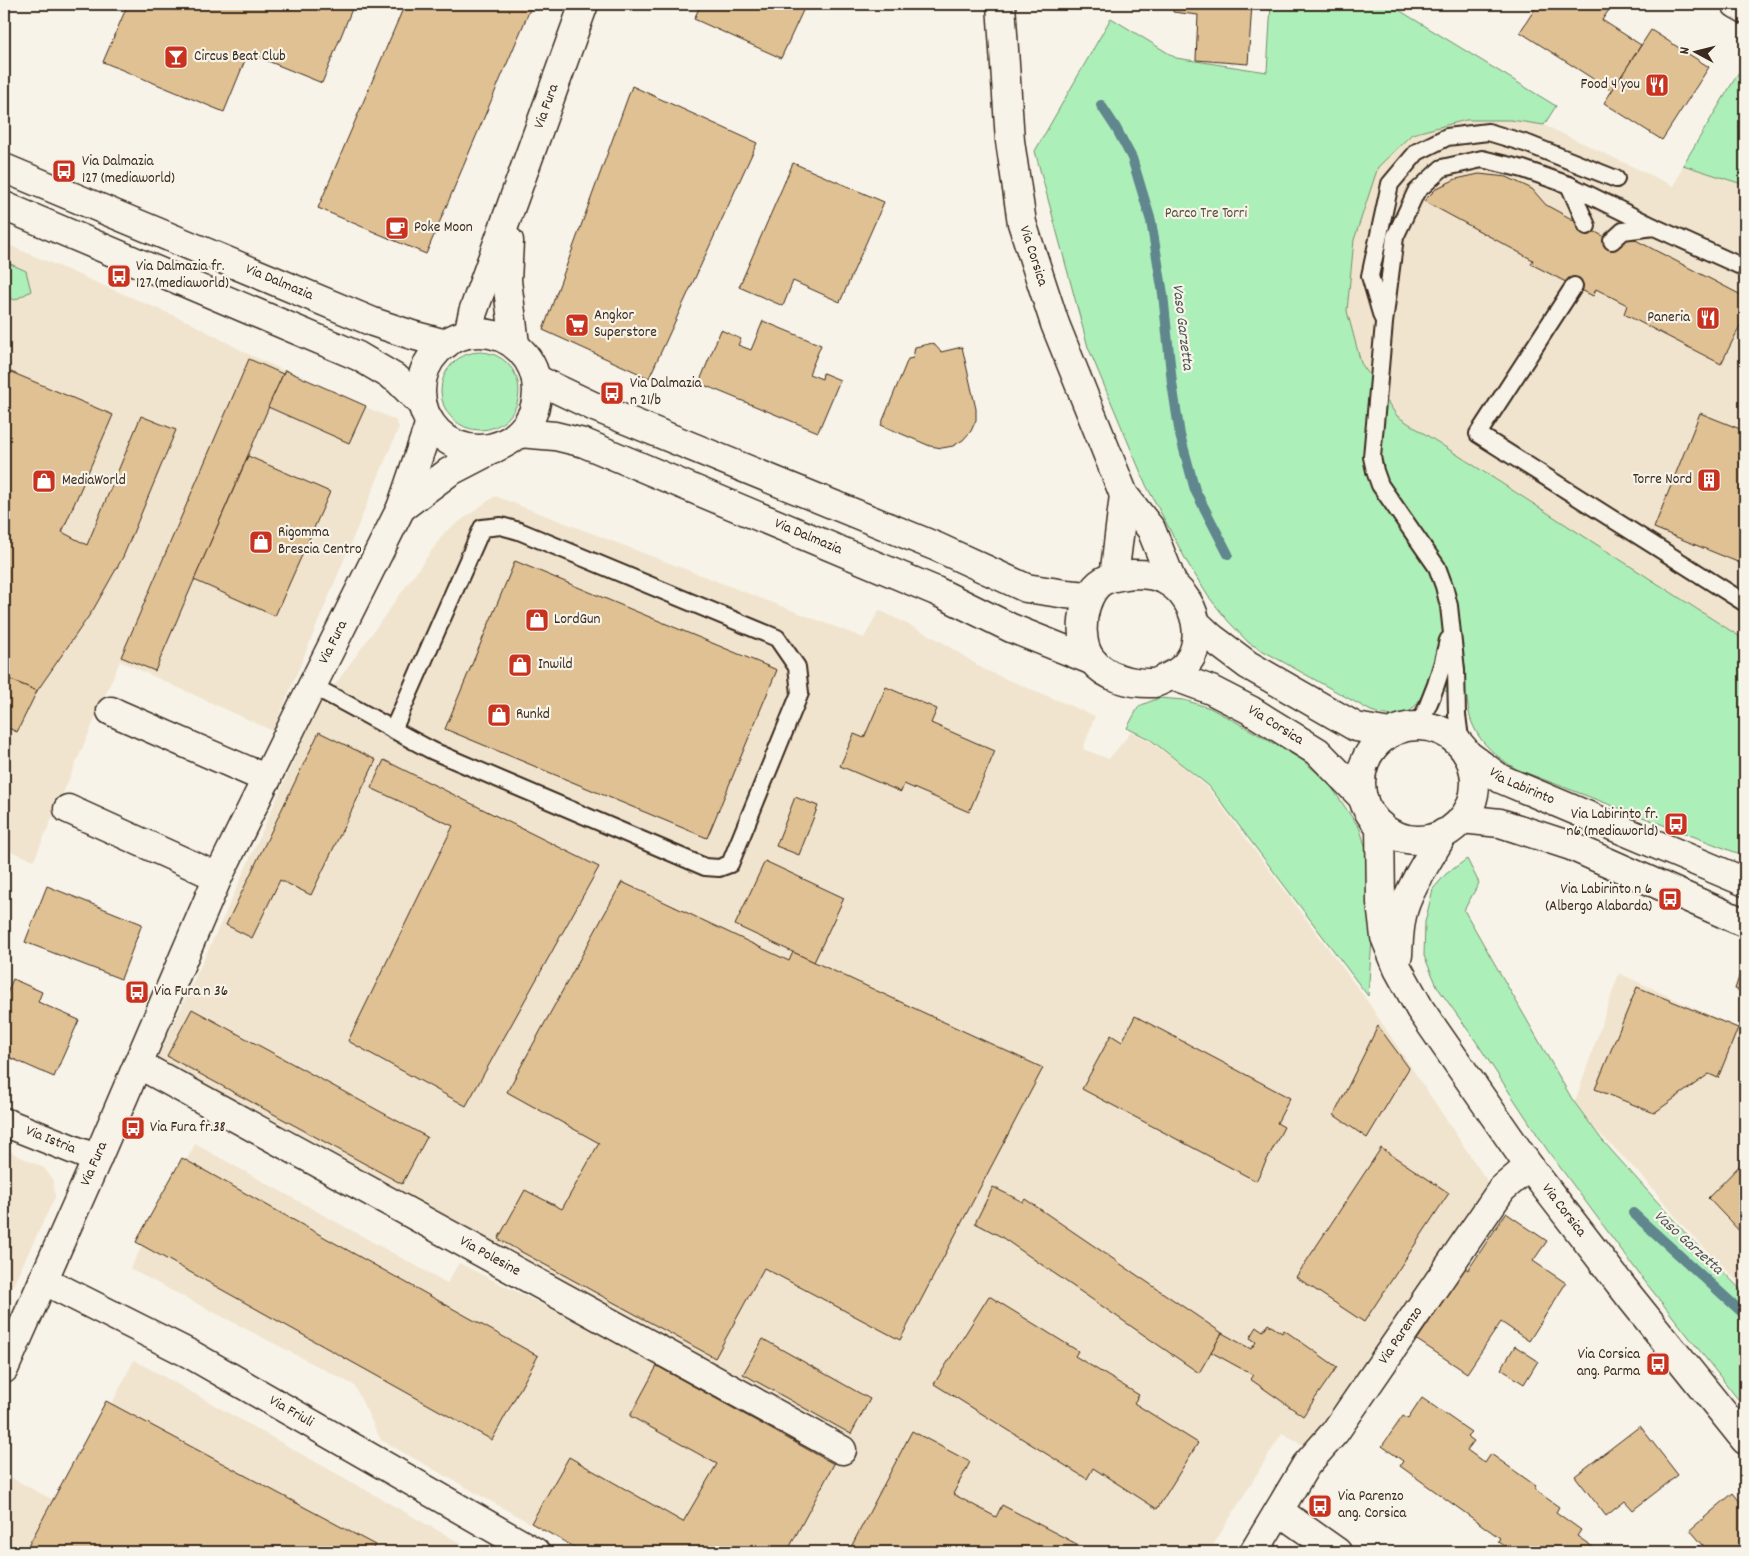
<svg xmlns="http://www.w3.org/2000/svg" width="1749" height="1556" font-family="Dekko,sans-serif">
<style>
.built{fill:#f0e4ce}
.green{fill:#adefb8;stroke:#748c6b}
.lines{fill:none;stroke-linecap:round;stroke-linejoin:round}
.stream{stroke:#60868e;stroke-width:10}
.building{fill:#e0c193;stroke:#3b2a1e}
.service-casing{stroke:#3b2a1e;stroke-width:20}
.minor-casing{stroke:#3b2a1e;stroke-width:31}
.tertiary-casing{stroke:#3b2a1e;stroke-width:31}
.secondary-casing{stroke:#3b2a1e;stroke-width:31}
.service{stroke:#f7f3e8;stroke-width:16}
.minor{stroke:#f7f3e8;stroke-width:28}
.tertiary{stroke:#f7f3e8;stroke-width:28}
.secondary{stroke:#f7f3e8;stroke-width:28}
.labels{text-anchor:middle;dominant-baseline:central;stroke-width:4.5;stroke-linejoin:round;paint-order:stroke}
.poi-label{font-size:15px;fill:#3b2a1e;stroke:#f7f3e8;text-anchor:start}
.street-label{font-size:15px;fill:#3b2a1e;stroke:#f7f3e8}
.park-label{font-size:15px;fill:#52513d;stroke:#f7f3e8}
.water-label{font-size:16px;font-style:italic;fill:#4e5856;stroke:#f7f3e8}
</style>
<rect width="100%" height="100%" fill="#f7f3e8"/>
<filter id="ink" filterUnits="userSpaceOnUse"><feTurbulence type="fractalNoise" baseFrequency=".02" numOctaves="2"/><feDisplacementMap in="SourceGraphic" scale="10" xChannelSelector="R" yChannelSelector="G"/><feConvolveMatrix kernelMatrix="1 2 1 2 8 2 1 2 1" color-interpolation-filters="sRGB"/></filter>
<g filter="url(#ink)">
<g class="built">
<polygon points="1466,120 1511,120 1544,125 1674,186 1683,165 1745,185 1745,640 1396,416 1361,363 1347,311 1354,240 1378,167 1412,134"/>
<polygon points="4,243 189,322 252,356 395,420 399,427 273,731 120,661 34,860 4,849"/>
<polygon points="495,496 864,638 879,610 939,640 985,670 1095,716 1083,749 1109,759 1131,732 1150,741 1180,764 1208,788 1363,995 1495,1193 1319,1454 1282,1433 1209,1552 582,1552 381,1440 354,1385 130,1269 195,1144 447,1283 459,1263 846,1456 154,1065 219,927 316,711 445,532"/>
<polygon points="1619,973 1745,1032 1745,1289 1684,1227 1644,1178 1593,1127 1575,1102"/>
<polygon points="4,1149 44,1168 53,1180 55,1197 4,1304"/>
<polygon points="134,1360 476,1552 4,1552 4,1474 61,1504"/>
</g>
<g class="green">
<path d="M1271,4h118l167,102 -12,19 -33,-5h-45l-54,14 -34,33 -24,73 -7,71 14,52 36,53 348,224v216l-229,-87c-17,-11 -35,-24 -43,-44 -4,-8 -5,-18 -6,-27l-41,-13c-11,31 -25,36 -55,26l-122,-68 -21,-22 -20,-25 -21,-34 -41,-77 -58,-138 -53,-196 76,-133 65,40 91,14z"/>
<polygon points="1745,62 1745,185 1683,165"/>
<polygon points="4,261 26,271 31,291 15,300 4,295"/>
<circle cx="480" cy="391" r="39"/>
<polygon points="1159,698 1184,700 1210,708 1240,724 1302,760 1328,782 1360,829 1369,859 1374,911 1368,996 1209,786 1151,740 1127,728 1139,706"/>
<polygon points="1467,859 1479,883 1464,910 1572,1099 1602,1140 1687,1235 1745,1294 1745,1408 1643,1279 1548,1151 1475,1040 1438,988 1424,956 1425,922 1433,889 1446,874"/>
</g>
<g class="lines">
<g class="stream">
<polyline points="1101,105 1116,128 1132,158 1151,221 1163,294 1172,383 1180,435 1195,490 1228,554"/>
<polyline points="1633,1213 1745,1315"/>
</g>
</g>
<g class="building">
<polygon points="128,4 354,4 322,83 248,53 224,112 103,62"/>
<polygon points="405,4 524,4 531,7 426,254 318,208"/>
<polygon points="701,4 754,4 761,7 762,4 806,4 781,58 694,19"/>
<polygon points="1173,4 1252,4 1248,64 1196,60 1198,15 1173,12"/>
<polygon points="1538,4 1613,4 1602,20 1641,45 1612,91 1520,32"/>
<polygon points="1651,30 1709,67 1662,140 1604,103"/>
<polygon points="632,86 757,143 649,378 543,330"/>
<polygon points="793,163 884,202 840,302 793,281 783,306 739,287"/>
<polygon points="1479,174 1507,177 1532,189 1546,205 1612,241 1624,234 1745,297 1745,316 1721,364 1624,314 1627,305 1596,289 1593,296 1531,264 1533,260 1424,201 1437,188 1456,179"/>
<polygon points="763,321 821,345 809,374 822,379 823,373 840,380 818,432 699,383 721,330 741,339 738,345 751,350"/>
<polygon points="933,343 941,352 962,347 976,409 976,420 971,431 963,440 953,446 942,448 930,446 881,425 908,359 913,358 915,347"/>
<polygon points="249,359 283,374 155,671 121,657"/>
<polygon points="4,369 113,415 62,532 87,545 141,416 176,430 123,557 93,610 37,691 4,677"/>
<polygon points="285,370 366,406 349,443 268,407"/>
<polygon points="1700,413 1745,431 1745,565 1654,528"/>
<polygon points="248,456 330,492 275,616 194,580"/>
<polygon points="515,561 777,670 707,838 445,729"/>
<polygon points="4,677 37,691 17,732 4,726"/>
<polygon points="886,687 937,709 931,723 995,751 969,812 904,784 901,792 840,766 854,734 864,738"/>
<polygon points="319,732 376,760 311,895 280,880 252,938 226,925"/>
<polygon points="384,760 599,867 466,1106 348,1041 453,826 371,788"/>
<polygon points="795,797 818,806 799,855 776,846"/>
<polygon points="765,861 844,898 814,962 735,925"/>
<polygon points="622,882 789,961 793,952 1043,1068 900,1340 764,1268 715,1358 498,1239 525,1190 562,1209 599,1143 507,1092"/>
<polygon points="47,886 142,924 121,979 25,942"/>
<polygon points="1745,959 1745,993 1735,989"/>
<polygon points="13,979 42,992 38,1002 79,1020 54,1077 4,1055 4,1000"/>
<polygon points="1637,987 1738,1028 1718,1078 1709,1074 1654,1113 1595,1089"/>
<polygon points="192,1009 427,1137 402,1184 167,1056"/>
<polygon points="1135,1016 1290,1098 1277,1123 1284,1127 1256,1181 1082,1089 1111,1035 1122,1042"/>
<polygon points="1378,1026 1409,1068 1367,1138 1334,1115"/>
<polygon points="1381,1148 1449,1193 1364,1322 1296,1277"/>
<polygon points="182,1158 538,1356 492,1440 136,1242"/>
<polygon points="1745,1160 1745,1237 1708,1198"/>
<polygon points="993,1187 1023,1202 1025,1199 1222,1333 1199,1373 1000,1236 975,1223"/>
<polygon points="1506,1213 1547,1241 1533,1261 1566,1283 1529,1341 1501,1322 1467,1373 1417,1340 1465,1268 1468,1270"/>
<polygon points="989,1296 1078,1351 1075,1356 1139,1395 1134,1403 1198,1443 1157,1509 1093,1468 1087,1479 934,1384"/>
<polygon points="1268,1324 1282,1333 1284,1330 1337,1367 1303,1416 1250,1379 1253,1375 1211,1352 1222,1333 1251,1349 1256,1342 1250,1338 1257,1327 1263,1331"/>
<polygon points="763,1339 870,1399 851,1434 743,1374"/>
<polygon points="1515,1346 1538,1361 1524,1384 1501,1369"/>
<polygon points="657,1366 834,1464 787,1552 583,1552 531,1523 569,1457 683,1522 717,1464 630,1416"/>
<polygon points="1422,1398 1471,1432 1467,1436 1474,1441 1467,1450 1485,1463 1491,1454 1536,1486 1534,1489 1559,1507 1556,1512 1581,1530 1577,1536 1600,1552 1514,1552 1498,1541 1500,1538 1400,1466 1403,1461 1382,1446 1403,1416 1408,1419"/>
<polygon points="106,1401 375,1545 371,1552 25,1552"/>
<polygon points="1640,1426 1678,1475 1633,1510 1625,1501 1606,1516 1575,1476"/>
<polygon points="912,1431 970,1462 953,1494 996,1517 1002,1505 1092,1552 860,1552 851,1547"/>
<polygon points="1733,1493 1745,1508 1745,1552 1709,1552 1690,1530"/>
</g>
<g class="lines">
<g class="service-casing">
<g id="service">
<polyline points="1569,185 1587,226"/>
<polyline points="1612,241 1623,231 1654,227 1745,268"/>
<polyline points="1574,286 1478,434 1745,603"/>
<polyline points="1382,317 1370,276 1390,184 1417,152 1447,137 1488,132 1528,144 1616,179"/>
<path d="M312,686c41,20 80,44 121,65l272,116 14,1 11,-4 70,-171 -3,-26 -20,-29 -258,-107 -18,-5 -19,2 -89,202"/>
<path d="M1418,726c15,-28 24,-56 30,-86"/>
<polyline points="1461,746 1457,715 1456,670 1449,606 1444,586 1437,567 1380,485 1375,471 1372,457 1384,323 1395,237 1416,192 1442,168 1482,159 1523,169 1569,185 1654,227"/>
</g>
</g>
<g class="minor-casing">
<g id="minor">
<polyline points="401,508 449,472 503,444"/>
<polyline points="111,711 267,779"/>
<polyline points="68,809 218,877"/>
<path id="s1" d="M1380,825l1,78 4,34 13,32 22,40 109,157 101,131 115,143"/>
<path d="M1398,955c1,-17 1,-34 7,-50 8,-23 26,-50 39,-72"/>
<path id="s2" d="M138,1064l704,386"/>
<path id="s3" d="M4,1122l93,37"/>
<path id="s4" d="M43,1280l147,74 345,198"/>
<path id="s5" d="M4,1369l93,-210 121,-282 94,-191 89,-178 29,-86"/>
<polyline points="1279,1511 1337,1552"/>
<path id="s6" d="M1254,1552l52,-87 29,-33 167,-243 27,-23"/>
</g>
</g>
<g class="tertiary-casing">
<g id="tertiary">
<polyline points="1736,4 1745,9"/>
<polyline points="509,241 507,281 515,344"/>
<path id="s7" d="M468,334l5,-22 111,-308"/>
</g>
</g>
<g class="secondary-casing">
<g id="secondary">
<path id="s8" d="M1001,4l9,137 12,82 33,101 69,171 27,34 22,55"/>
<path id="s9" d="M4,168l369,154 39,13 34,9"/>
<polyline points="4,206 358,356 397,379 422,404"/>
<circle cx="479" cy="391" r="58"/>
<polyline points="536,379 597,408 937,547 1026,588 1066,594 1088,596"/>
<path id="s10" d="M519,433l36,3 29,7 352,148 75,37 80,32"/>
<path d="M1132,574c11,0 23,0 33,6 37,19 46,80 3,97 -4,2 -9,5 -14,6 -22,1 -48,-5 -62,-23 -16,-18 -11,-66 11,-79 9,-5 19,-5 29,-7z"/>
<polyline points="1114,577 1124,495"/>
<polyline points="1197,624 1212,638 1248,665 1356,727 1390,733"/>
<path id="s11" d="M1173,676l38,14 39,20 68,42 45,46"/>
<circle cx="1418" cy="783" r="57"/>
<path id="s12" d="M1467,754l34,25 244,103"/>
<polyline points="1462,819 1500,823 1571,846 1745,923"/>
</g>
</g>
<use href="#service" class="service"/>
<use href="#minor" class="minor"/>
<use href="#tertiary" class="tertiary"/>
<use href="#secondary" class="secondary"/>
</g>
</g>
<defs>
<g id="bar-square" transform="scale(1.25)"><rect x="-9" y="-9" width="18" height="18" rx="4" fill="#c8321e" stroke="#f7f3e8"/><path d="M-6-5H6L.8 .8V4.5H3.5V6h-7V4.5H-.8V.8Z" fill="#fff"/></g>
<g id="restaurant-square" transform="scale(1.25)"><rect x="-9" y="-9" width="18" height="18" rx="4" fill="#c8321e" stroke="#f7f3e8"/><path d="M-5-6h1v4h1v-4h1v4h1v-4h1v5L-1.5 .5V6h-2V.5L-5-1ZM5-6V6H3V1.5H1.5Q1.5-4 5-6Z" fill="#fff"/></g>
<g id="bus-square" transform="scale(1.25)"><rect x="-9" y="-9" width="18" height="18" rx="4" fill="#c8321e" stroke="#f7f3e8"/><path d="M-5-6H5V4H4V6H2V4H-2V6H-4V4H-5ZM-3.5-4V0h7V-4ZM-3.5 1.2v1.5H-2V1.2ZM2 1.2v1.5H3.5V1.2Z" fill="#fff"/></g>
<g id="cafe-square" transform="scale(1.25)"><rect x="-9" y="-9" width="18" height="18" rx="4" fill="#c8321e" stroke="#f7f3e8"/><path d="M-5.5-4.5H6V0H3Q3 3.5 0 3.5H-2.5Q-5.5 3.5-5.5 0ZM3-3.2v2h1.7v-2ZM-6 4.5H4V6H-6Z" fill="#fff"/></g>
<g id="supermarket-square" transform="scale(1.25)"><rect x="-9" y="-9" width="18" height="18" rx="4" fill="#c8321e" stroke="#f7f3e8"/><path d="M-6-5.5h2.5l.6 2H6L4.5 2H-2.5L-4.4-4H-6ZM-1.5 3.2a1.3 1.3 0 1 0 .1 0ZM3 3.2a1.3 1.3 0 1 0 .1 0Z" fill="#fff"/></g>
<g id="building-square" transform="scale(1.25)"><rect x="-9" y="-9" width="18" height="18" rx="4" fill="#c8321e" stroke="#f7f3e8"/><path d="M-4-6H4V6H1V3H-1V6H-4ZM-2.5-4.3h1.7v1.8h-1.7ZM.8-4.3h1.7v1.8H.8ZM-2.5-1h1.7V.8h-1.7ZM.8-1h1.7V.8H.8Z" fill="#fff"/></g>
<g id="shop-square" transform="scale(1.25)"><rect x="-9" y="-9" width="18" height="18" rx="4" fill="#c8321e" stroke="#f7f3e8"/><path d="M-5-2.5h2.3a2.7 3.5 0 0 1 5.4 0H5L5.5 6h-11ZM-1.5-2.5h3a1.5 2.3 0 0 0-3 0Z" fill="#fff"/></g>
</defs>
<g fill-rule="evenodd">
<use href="#bar-square" x="176" y="57"/>
<use href="#restaurant-square" x="1657" y="85"/>
<use href="#bus-square" x="64" y="171"/>
<use href="#cafe-square" x="397" y="228"/>
<use href="#bus-square" x="119" y="276"/>
<use href="#restaurant-square" x="1708" y="318"/>
<use href="#supermarket-square" x="577" y="325"/>
<use href="#bus-square" x="612" y="393"/>
<use href="#building-square" x="1709" y="480"/>
<use href="#shop-square" x="44" y="481"/>
<use href="#shop-square" x="261" y="542"/>
<use href="#shop-square" x="537" y="620"/>
<use href="#shop-square" x="520" y="665"/>
<use href="#shop-square" x="499" y="715"/>
<use href="#bus-square" x="1676" y="824"/>
<use href="#bus-square" x="1670" y="899"/>
<use href="#bus-square" x="137" y="992"/>
<use href="#bus-square" x="133" y="1128"/>
<use href="#bus-square" x="1658" y="1364"/>
<use href="#bus-square" x="1320" y="1506"/>
</g>
<g class="labels">
<g class="poi-label">
<text x="194" y="57">Circus Beat Club</text>
<text x="1640" y="85" text-anchor="end">Food 4 you</text>
<text x="82" y="162">Via Dalmazia<tspan x="82" dy="17">127 (mediaworld)</tspan></text>
<text x="414" y="228">Poke Moon</text>
<text x="136" y="267">Via Dalmazia fr.<tspan x="136" dy="17">127 (mediaworld)</tspan></text>
<text x="594" y="316">Angkor<tspan x="594" dy="17">Superstore</tspan></text>
<text x="1690" y="318" text-anchor="end">Paneria</text>
<text x="630" y="384">Via Dalmazia<tspan x="630" dy="17">n 21/b</tspan></text>
<text x="1692" y="480" text-anchor="end">Torre Nord</text>
<text x="62" y="481">MediaWorld</text>
<text x="278" y="533">Rigomma<tspan x="278" dy="17">Brescia Centro</tspan></text>
<text x="554" y="620">LordGun</text>
<text x="538" y="665">Inwild</text>
<text x="516" y="715">Runkd</text>
<text x="1658" y="815" text-anchor="end">Via Labirinto fr.<tspan x="1658" dy="17">n6 (mediaworld)</tspan></text>
<text x="1652" y="890" text-anchor="end">Via Labirinto n 6<tspan x="1652" dy="17">(Albergo Alabarda)</tspan></text>
<text x="154" y="992">Via Fura n 36</text>
<text x="150" y="1128">Via Fura fr.38</text>
<text x="1640" y="1355" text-anchor="end">Via Corsica<tspan x="1640" dy="17">ang. Parma</tspan></text>
<text x="1338" y="1497">Via Parenzo<tspan x="1338" dy="17">ang. Corsica</tspan></text>
</g>
<g class="street-label">
<text stroke="none"><textPath href="#s7" startOffset="241">Via Fura</textPath></text>
<text stroke="none"><textPath href="#s8" startOffset="255">Via Corsica</textPath></text>
<text stroke="none"><textPath href="#s9" startOffset="298">Via Dalmazia</textPath></text>
<text stroke="none"><textPath href="#s10" startOffset="309">Via Dalmazia</textPath></text>
<text stroke="none"><textPath href="#s5" startOffset="798">Via Fura</textPath></text>
<text stroke="none"><textPath href="#s11" startOffset="114">Via Corsica</textPath></text>
<text stroke="none"><textPath href="#s12" startOffset="64">Via Labirinto</textPath></text>
<text stroke="none"><textPath href="#s3" startOffset="50">Via Istria</textPath></text>
<text stroke="none"><textPath href="#s5" startOffset="224">Via Fura</textPath></text>
<text stroke="none"><textPath href="#s1" startOffset="440">Via Corsica</textPath></text>
<text stroke="none"><textPath href="#s2" startOffset="401">Via Polesine</textPath></text>
<text stroke="none"><textPath href="#s6" startOffset="262">Via Parenzo</textPath></text>
<text stroke="none"><textPath href="#s4" startOffset="281">Via Friuli</textPath></text>
</g>
<g class="park-label">
<text x="1206" y="214">Parco Tre Torri</text>
</g>
<g class="water-label">
<text transform="translate(1182 327) rotate(83)">Vaso Garzetta</text>
<text transform="translate(1688 1243) rotate(42)">Vaso Garzetta</text>
</g>
</g>
<rect width="1749" height="1556" fill="none" stroke="#f7f3e8" stroke-width="20"/>
<rect x="10" y="10" width="1729" height="1536" fill="none" stroke="#3b2a1e" stroke-width="2" filter="url(#ink)"/>
<g transform="translate(1696 52) rotate(277)" stroke="#f7f3e8" stroke-width="4" paint-order="stroke">
<path d="M0-4L9 19L0 12L-9 19Z" fill="#3b2a1e"/>
<text y="-8" font-size="14" font-weight="bold" text-anchor="middle" fill="#3b2a1e">N</text>
</g>
</svg>
